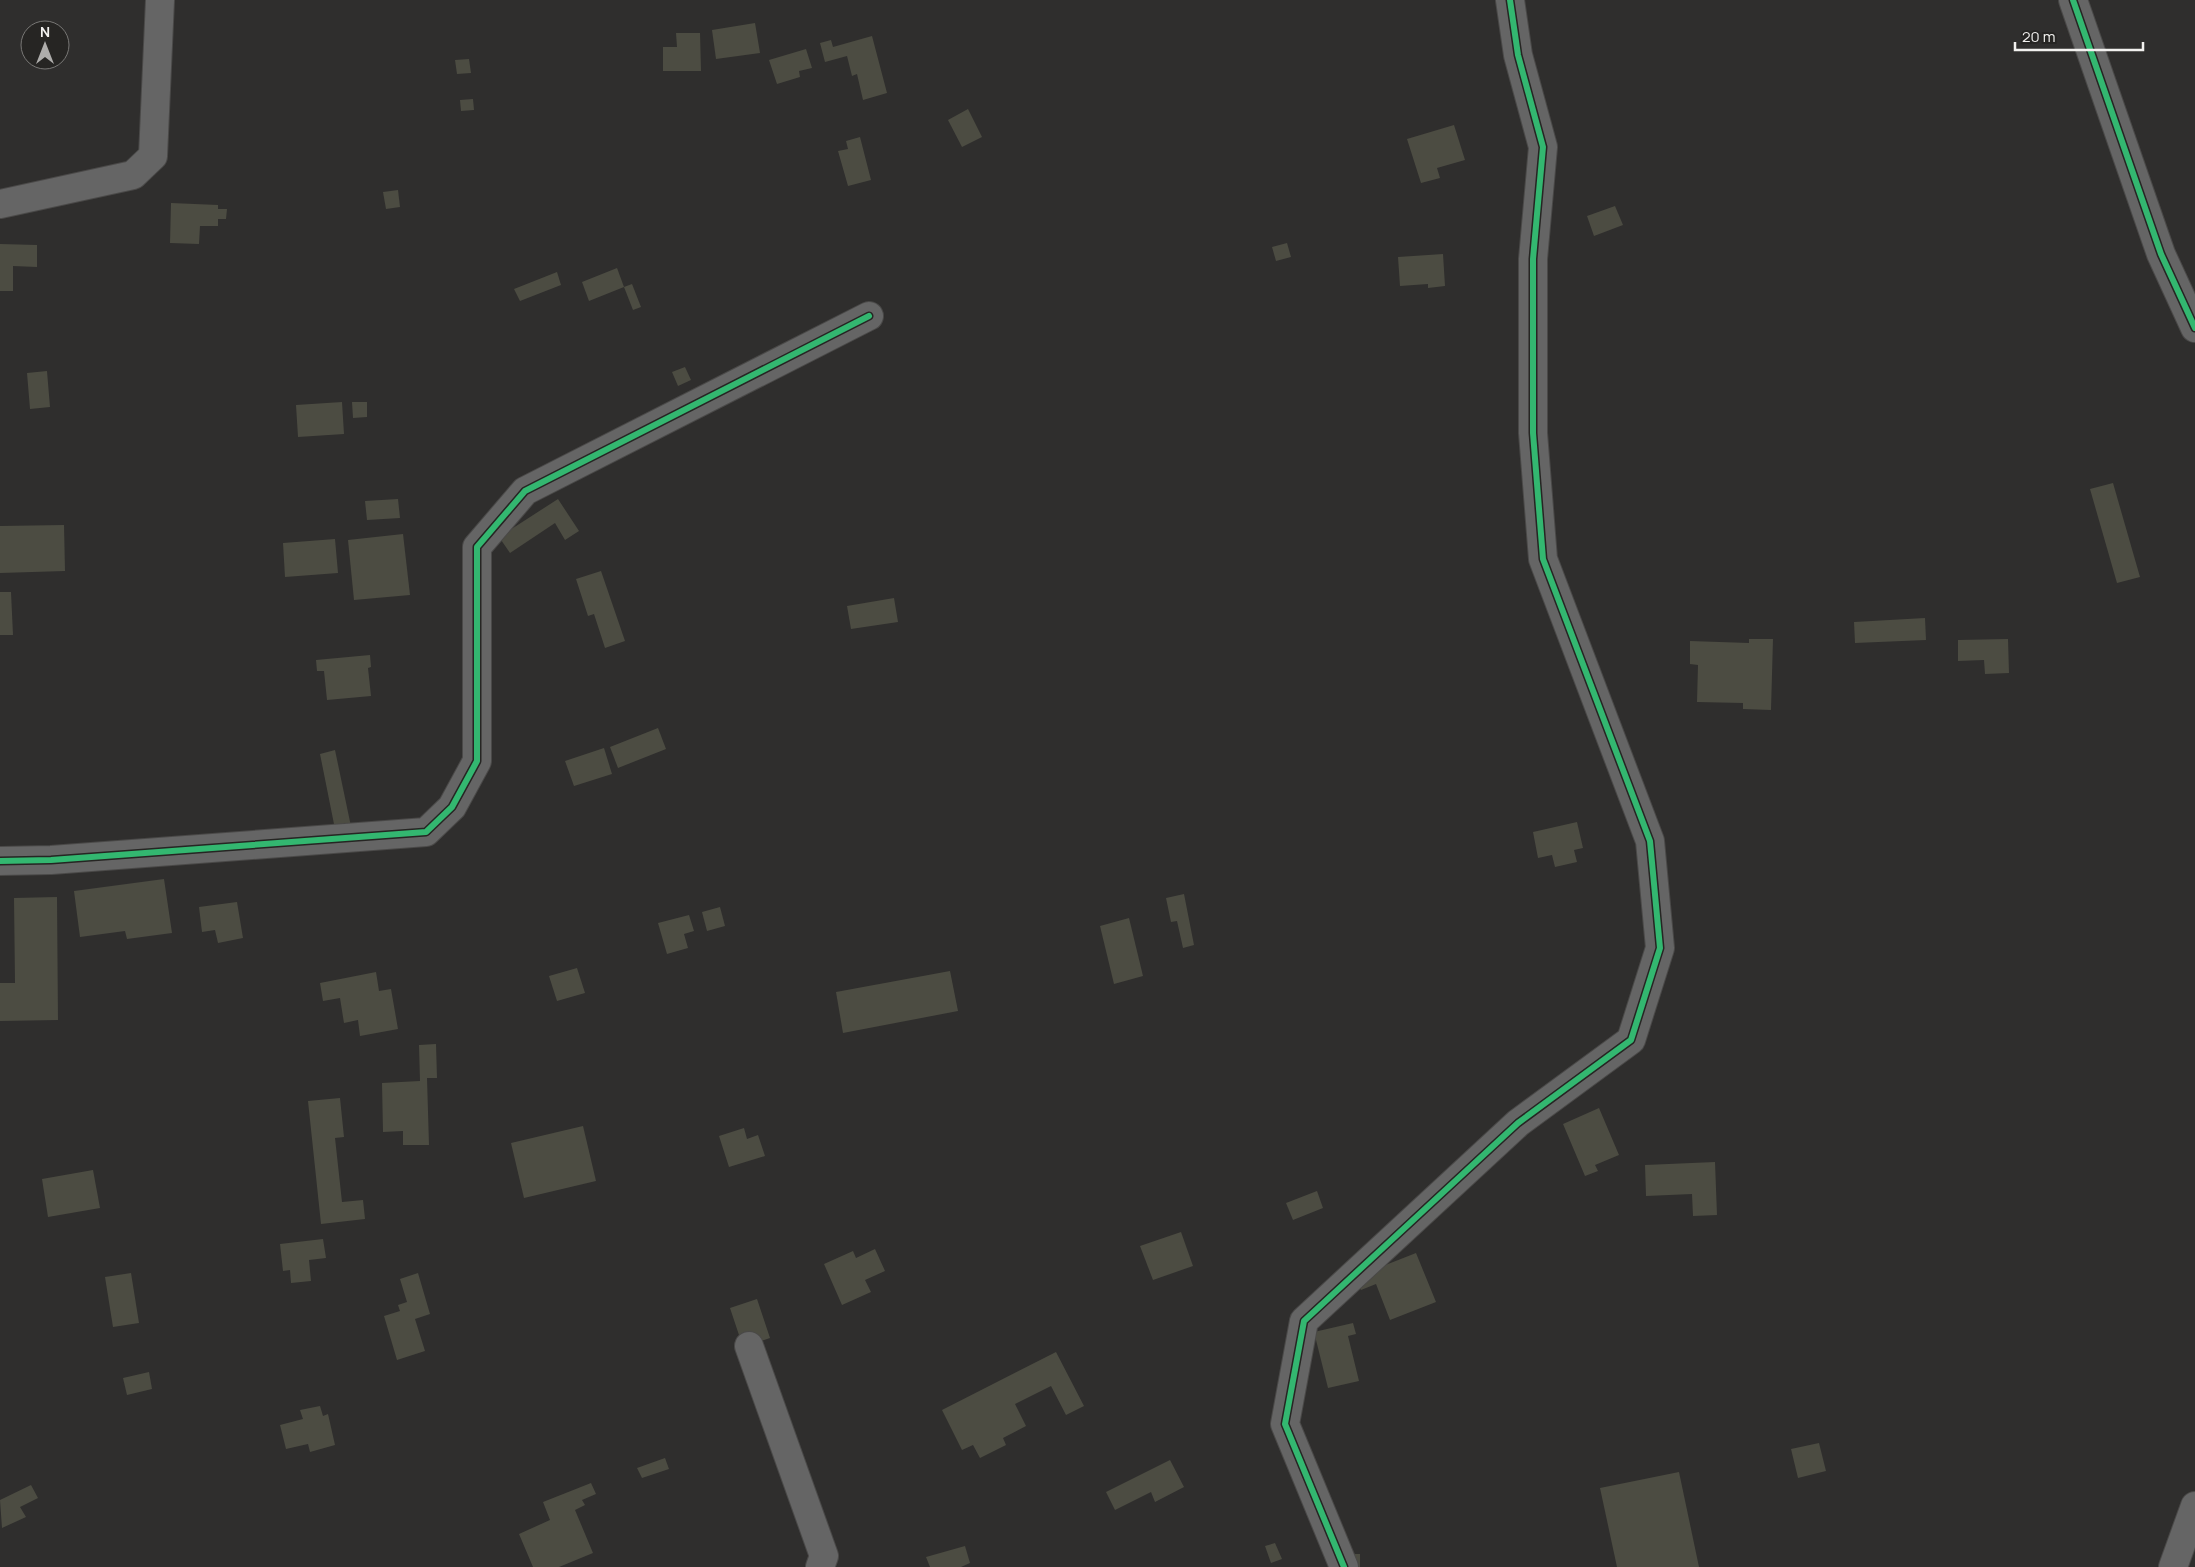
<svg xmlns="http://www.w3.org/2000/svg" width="2195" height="1567" font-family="Manrope,sans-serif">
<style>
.building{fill:#4c4c42}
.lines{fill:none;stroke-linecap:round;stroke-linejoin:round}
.minor-casing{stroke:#4a4948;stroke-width:30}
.minor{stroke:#656565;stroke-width:28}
.cycleway-casing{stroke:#262523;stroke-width:9}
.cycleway{stroke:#33b770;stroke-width:6}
</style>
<rect width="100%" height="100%" fill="#2f2e2d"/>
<g class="building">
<polygon points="755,23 760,53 716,59 712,30"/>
<polygon points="676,33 700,33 701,71 663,71 663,47 677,47"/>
<polygon points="872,36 887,93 863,100 857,74 852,76 847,56 825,62 820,43 831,40 833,47"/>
<polygon points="806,49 812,68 799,71 800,77 777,84 769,60"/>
<polygon points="469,59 471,73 457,74 455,60"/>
<polygon points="473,99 474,110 461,111 460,100"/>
<polygon points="968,109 982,137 962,147 948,120"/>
<polygon points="1454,125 1465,160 1437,168 1440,178 1421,183 1407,139"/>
<polygon points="860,137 871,180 848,186 838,151 848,149 846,141"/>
<polygon points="398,190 400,207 386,209 383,192"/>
<polygon points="171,203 218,205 218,209 227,209 226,219 218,219 218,226 200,226 199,244 170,243"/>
<polygon points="1615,206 1623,225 1594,236 1587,216"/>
<polygon points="1287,243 1291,257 1276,261 1272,247"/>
<polygon points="0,244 37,245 37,267 13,266 13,291 0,291"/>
<polygon points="1443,254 1445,286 1428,288 1428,284 1400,286 1398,257"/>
<polygon points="617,268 624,287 589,301 582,282"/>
<polygon points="557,272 561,285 520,301 514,289"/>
<polygon points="632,284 641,307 633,310 624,287"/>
<polygon points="685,367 691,380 678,386 672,372"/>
<polygon points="47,371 50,407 30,409 27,373"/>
<polygon points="342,402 344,434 298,437 296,405"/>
<polygon points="352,402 367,402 367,417 353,418"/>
<polygon points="2113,483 2140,577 2117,583 2090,489"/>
<polygon points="398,499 400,518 367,520 365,501"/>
<polygon points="558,499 579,531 565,540 555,523 510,553 499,537"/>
<polygon points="64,525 65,571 0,573 0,526"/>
<polygon points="403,534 410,595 354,600 348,540"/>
<polygon points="335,539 338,573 285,577 283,543"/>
<polygon points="601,571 625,641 605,648 594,614 588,616 576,579"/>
<polygon points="0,592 11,592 13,635 0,635"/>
<polygon points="894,598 898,622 851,629 847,606"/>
<polygon points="1925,618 1926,640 1855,643 1854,622"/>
<polygon points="1749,639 1773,639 1771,710 1743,709 1743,703 1697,702 1698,665 1690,664 1690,641 1749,643"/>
<polygon points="2008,639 2009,673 1985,674 1984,660 1958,661 1958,640"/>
<polygon points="370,655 371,667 368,668 371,696 327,700 324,671 317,671 316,660"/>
<polygon points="658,728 666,749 618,768 610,747"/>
<polygon points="604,748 612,774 574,786 565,761"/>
<polygon points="335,750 353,836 337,839 320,754"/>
<polygon points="1577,822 1583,848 1574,850 1577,862 1555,867 1552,855 1538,858 1533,832"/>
<polygon points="164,879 172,933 127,939 125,931 80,937 74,891"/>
<polygon points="1184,894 1194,945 1183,948 1177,921 1171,922 1166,898"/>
<polygon points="57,897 58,1020 0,1021 0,983 15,983 14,898"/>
<polygon points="237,902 243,938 218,943 215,930 202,932 199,907"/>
<polygon points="720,907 725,926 707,931 702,912"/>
<polygon points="689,915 694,931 684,934 688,948 667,954 658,923"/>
<polygon points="1129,918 1143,976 1114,984 1100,926"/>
<polygon points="577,968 585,993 557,1001 549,976"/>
<polygon points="950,971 958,1011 843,1033 836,992"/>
<polygon points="376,972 379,991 391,989 398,1029 360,1036 358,1020 344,1023 340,998 323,1001 320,983"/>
<polygon points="436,1044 437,1078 427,1078 429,1145 403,1145 403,1131 383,1132 382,1083 420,1081 419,1045"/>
<polygon points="340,1098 344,1137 335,1138 342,1202 363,1200 365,1219 321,1224 308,1101"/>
<polygon points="1599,1108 1619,1155 1595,1165 1598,1171 1585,1176 1563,1124"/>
<polygon points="583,1126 596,1181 524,1198 511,1143"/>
<polygon points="744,1128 747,1139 758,1135 765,1156 729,1167 719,1136"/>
<polygon points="1715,1162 1717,1215 1693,1216 1692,1194 1646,1196 1645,1165"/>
<polygon points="93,1170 100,1208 48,1217 42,1179"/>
<polygon points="1317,1191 1323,1208 1293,1220 1286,1203"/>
<polygon points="1181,1232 1193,1266 1153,1280 1140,1246"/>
<polygon points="323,1239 326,1258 309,1260 311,1281 291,1283 290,1270 283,1271 280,1244"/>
<polygon points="875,1249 885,1271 865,1280 871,1292 842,1305 824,1264 853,1251 856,1258"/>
<polygon points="1416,1253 1436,1302 1390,1320 1376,1284 1361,1290 1355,1277"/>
<polygon points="131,1273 139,1323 113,1327 105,1277"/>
<polygon points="418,1273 430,1314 415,1319 425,1351 397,1360 384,1316 400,1311 398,1305 407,1302 400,1279"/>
<polygon points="757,1299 770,1338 743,1347 730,1308"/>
<polygon points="1353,1323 1356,1334 1348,1336 1359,1381 1328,1388 1314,1332"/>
<polygon points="1056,1352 1084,1406 1066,1415 1051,1386 1015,1404 1026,1426 1003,1438 1006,1445 980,1458 973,1445 962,1450 942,1410"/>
<polygon points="149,1372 152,1389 127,1395 123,1378"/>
<polygon points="320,1406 323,1416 328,1414 335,1445 310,1452 308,1444 286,1449 280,1425 303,1419 300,1410"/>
<polygon points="1819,1443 1826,1471 1798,1478 1791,1449"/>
<polygon points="665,1458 669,1469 642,1478 637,1468"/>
<polygon points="1170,1460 1184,1487 1155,1502 1151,1492 1115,1510 1106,1492"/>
<polygon points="1679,1472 1699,1567 1617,1567 1600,1488"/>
<polygon points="591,1483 596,1494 582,1500 585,1505 575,1510 593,1553 559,1567 533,1567 519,1534 550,1520 543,1502"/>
<polygon points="31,1485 38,1498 20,1507 26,1517 2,1528 0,1500"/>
<polygon points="1275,1543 1282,1559 1271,1563 1265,1546"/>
<polygon points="965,1546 970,1563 961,1567 930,1567 926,1557"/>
<rect x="1337" y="1554" width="23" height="13"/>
</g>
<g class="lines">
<g class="minor-casing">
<g id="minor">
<polyline points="2073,0 2161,254 2195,328"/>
<polyline points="0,204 133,175 153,156 160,0"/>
<polyline points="0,861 51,860 426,832 452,807 477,761 477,547 525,491 869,316"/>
<polyline points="749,1346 824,1556 820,1567"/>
<polyline points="1344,1567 1285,1424 1304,1321 1518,1123 1631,1040 1660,948 1650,841 1543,559 1533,433 1533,259 1543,147 1518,55 1510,0"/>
<polyline points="2173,1567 2195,1506"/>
</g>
</g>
<use href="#minor" class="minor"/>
<g class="cycleway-casing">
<g id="cycleway">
<polyline points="2073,0 2161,254 2195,328"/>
<polyline points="0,861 51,860 426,832 452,807 477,761 477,547 525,491 869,316"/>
<polyline points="1344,1567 1285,1424 1304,1321 1518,1123 1631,1040 1660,948 1650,841 1543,559 1533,433 1533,259 1543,147 1518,55 1510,0"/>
</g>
</g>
<use href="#cycleway" class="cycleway"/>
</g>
<g transform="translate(45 45)"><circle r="24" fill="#262523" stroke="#787775"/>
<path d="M0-4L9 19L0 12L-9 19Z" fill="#aeadab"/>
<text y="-8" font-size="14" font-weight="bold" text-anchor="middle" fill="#f2f1ef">N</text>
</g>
<path d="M2015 42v8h128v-8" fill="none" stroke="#f2f1ef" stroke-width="2.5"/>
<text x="2022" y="42" font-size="15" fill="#f2f1ef" stroke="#262523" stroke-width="4" paint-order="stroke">20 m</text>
</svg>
